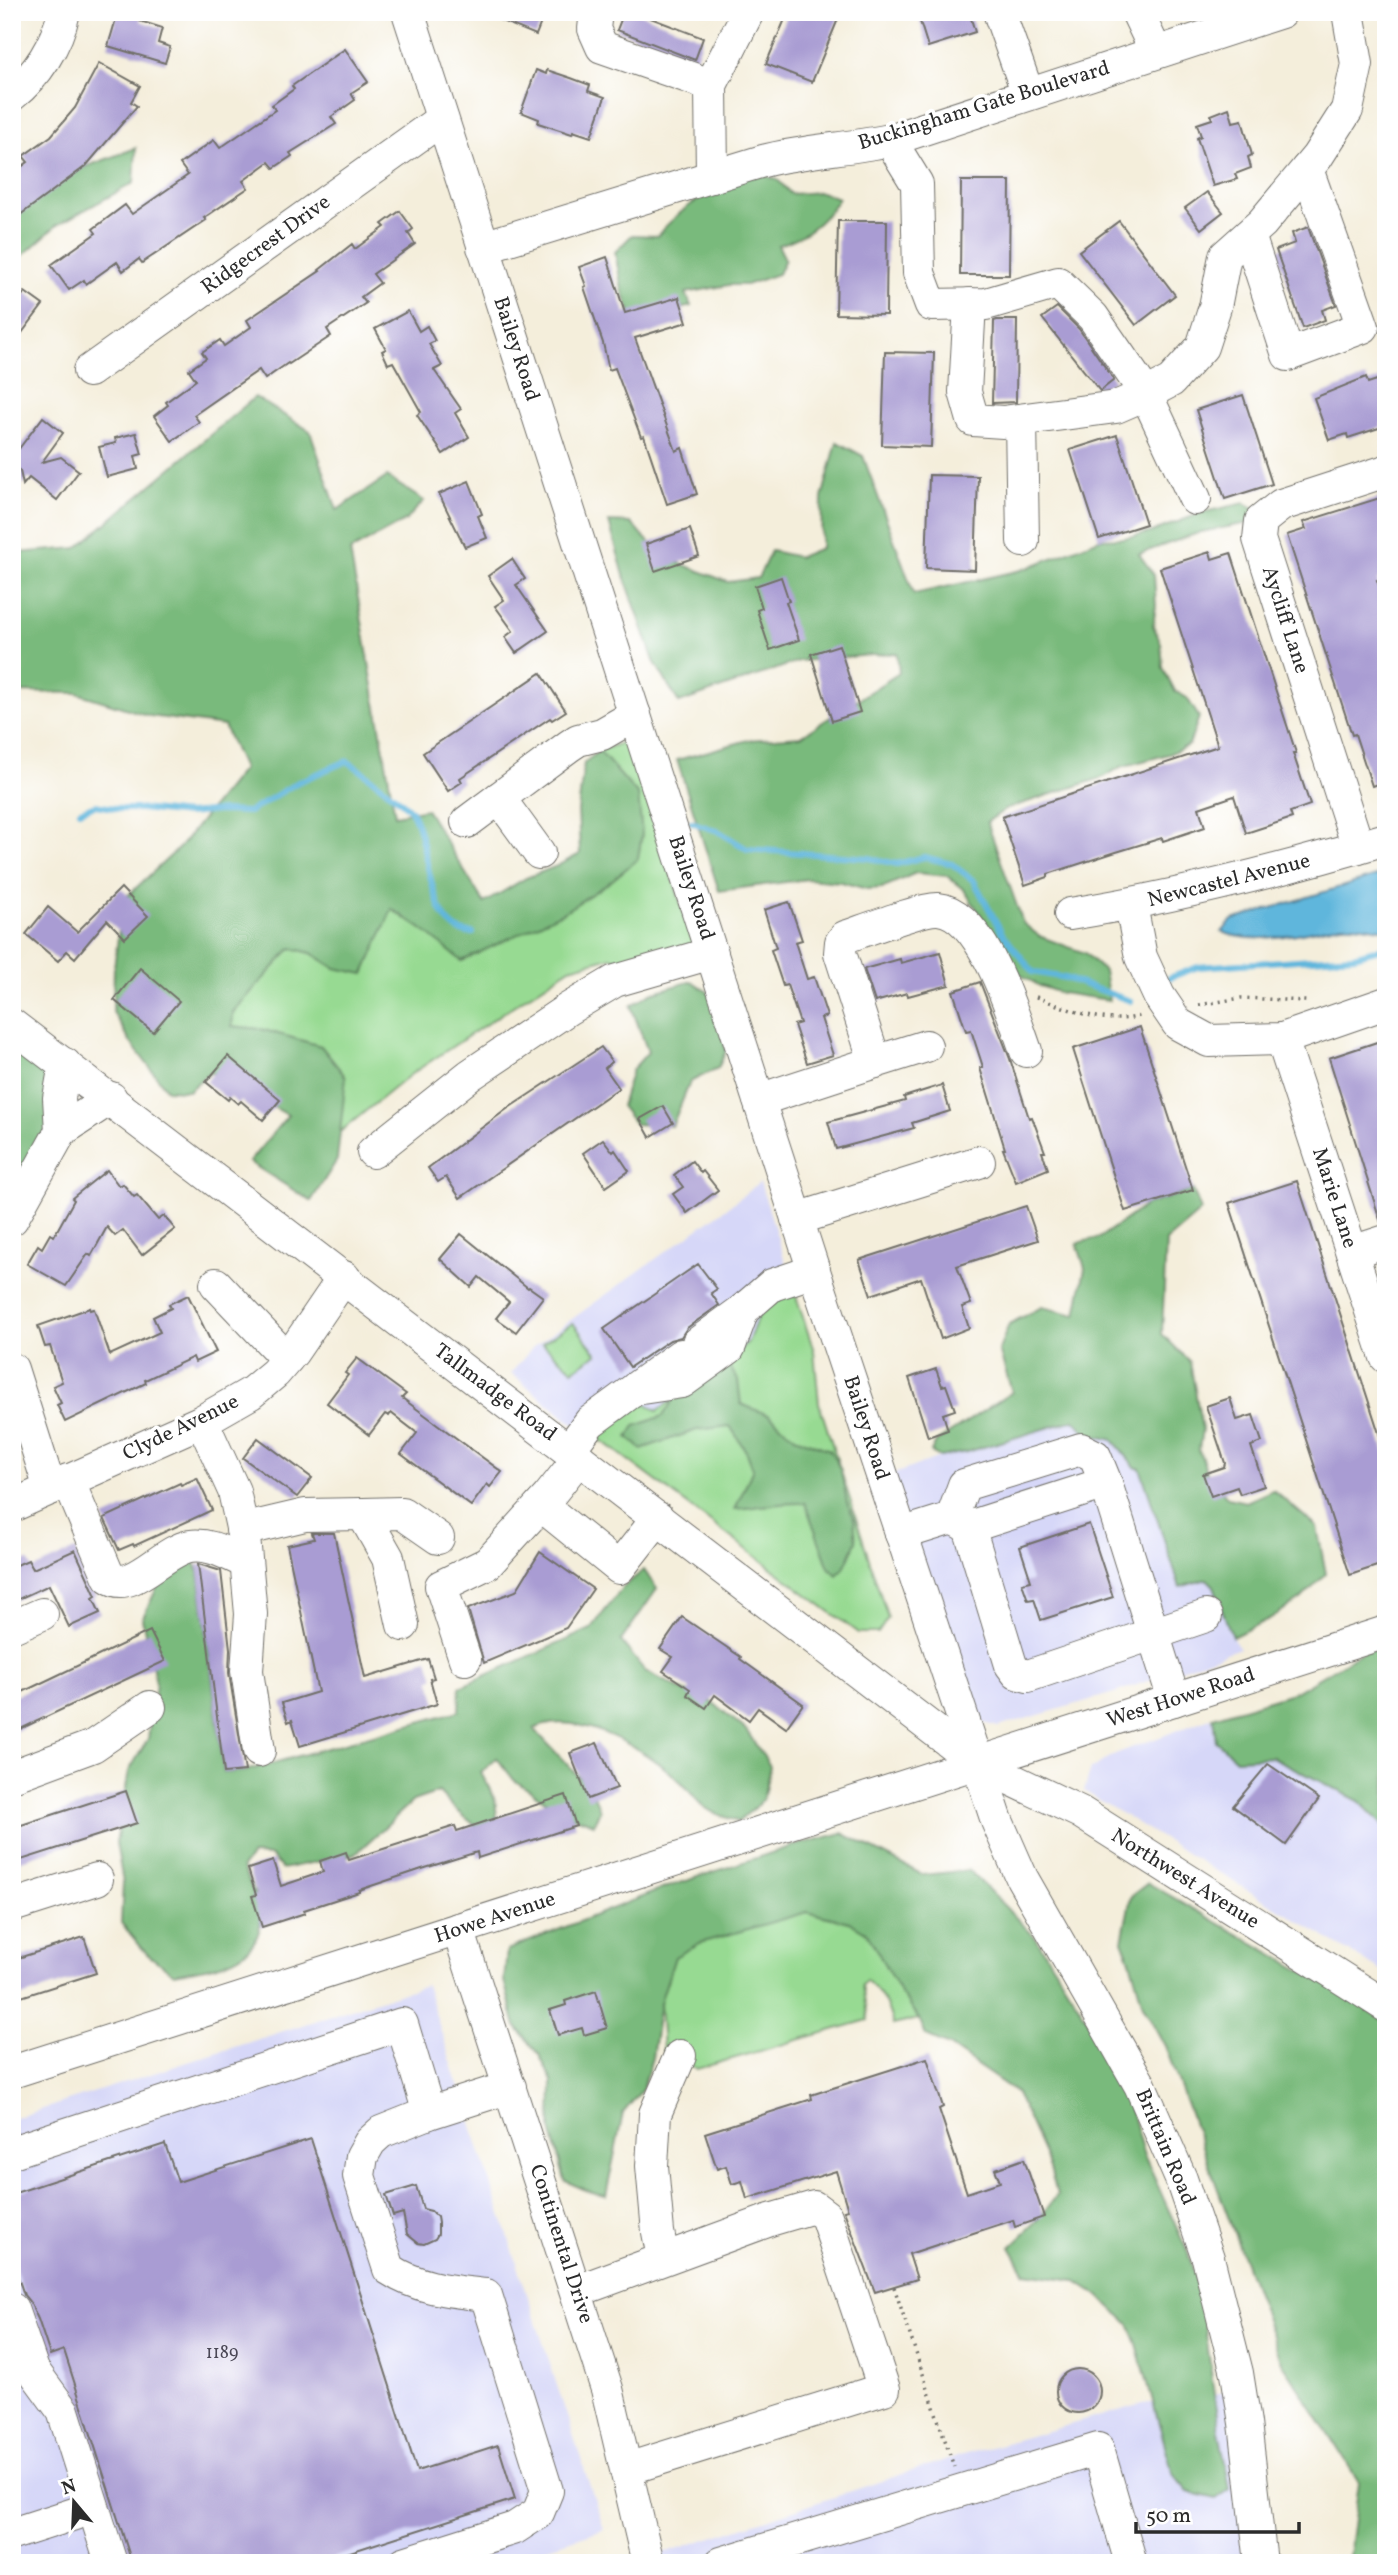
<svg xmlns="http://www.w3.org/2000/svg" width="1398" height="2575" font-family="Vollkorn,serif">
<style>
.built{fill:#d6d7f8}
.green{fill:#97da92;stroke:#61825e;stroke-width:2}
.forest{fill:#79ba7c;stroke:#527254;stroke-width:2}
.water{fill:#5fb6dc;stroke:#457084;stroke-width:2}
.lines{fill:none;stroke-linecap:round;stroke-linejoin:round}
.stream{stroke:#5fb6dc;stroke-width:6}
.building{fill:#a99cd3}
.minor-casing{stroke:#716f69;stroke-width:34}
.path{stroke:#716f69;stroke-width:3.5;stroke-dasharray:2 5;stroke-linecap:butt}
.minor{stroke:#fff;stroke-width:32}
.labels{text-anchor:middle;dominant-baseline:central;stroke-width:7;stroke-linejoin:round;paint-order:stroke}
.number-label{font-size:18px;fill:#4a4755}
.street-label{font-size:21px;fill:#2b2b2b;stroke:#fff}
</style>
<rect width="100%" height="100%" fill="#fff"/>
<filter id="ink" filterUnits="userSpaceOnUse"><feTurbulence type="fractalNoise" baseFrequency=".0143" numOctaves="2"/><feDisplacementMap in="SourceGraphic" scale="14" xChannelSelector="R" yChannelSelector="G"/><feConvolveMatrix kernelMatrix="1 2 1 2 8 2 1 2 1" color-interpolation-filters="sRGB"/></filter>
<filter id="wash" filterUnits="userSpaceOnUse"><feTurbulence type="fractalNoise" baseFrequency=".00686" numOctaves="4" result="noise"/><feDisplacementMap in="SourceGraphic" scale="28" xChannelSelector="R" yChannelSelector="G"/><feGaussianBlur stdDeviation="1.57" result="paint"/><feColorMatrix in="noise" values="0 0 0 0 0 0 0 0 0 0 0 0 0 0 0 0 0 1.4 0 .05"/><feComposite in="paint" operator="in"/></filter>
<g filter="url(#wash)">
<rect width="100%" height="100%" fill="#f4eedb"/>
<g class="built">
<polygon points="760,1182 796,1296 774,1293 765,1299 748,1342 736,1354 657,1411 643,1403 626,1417 601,1427 597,1440 564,1417 511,1373 533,1347 728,1207"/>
<polygon points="1074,1420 1088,1434 1113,1440 1136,1468 1140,1468 1179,1586 1207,1579 1214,1586 1232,1637 1240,1648 1114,1693 998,1727 972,1719 891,1475 940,1457 967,1452"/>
<polygon points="1213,1717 1216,1741 1236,1759 1272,1757 1359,1801 1386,1828 1386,1974 1084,1791 1091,1769 1115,1754"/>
<polygon points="426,1985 604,2529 499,2563 12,2563 12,2119"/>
<polygon points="1240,2390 1261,2563 634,2563 945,2460 1143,2404"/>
</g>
<g class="green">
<polygon points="629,740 694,945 631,966 611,957 570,968 410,1075 340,1132 232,1026 233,1012 291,948 311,953 335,968 391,909 422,929 564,912 611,881 637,859 638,795 599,751"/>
<polygon points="774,1293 796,1296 814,1351 819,1403 888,1618 878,1633 858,1633 604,1442 597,1440 601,1427 626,1417 644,1402 657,1411 736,1354 748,1342 765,1299"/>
<polygon points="573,1323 597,1354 573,1370 542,1343"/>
<path d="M807,1912l42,10 19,11 33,61 18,25 -26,6c-5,-20 -12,-32 -27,-45l-4,6 6,34 -171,49 -34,-17 -6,-102z"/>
</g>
<g class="forest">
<polygon points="136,148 134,183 57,225 12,265 12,217 77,170"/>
<path d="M753,172l25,8 13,14 30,-2 18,6c-14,22 -35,40 -61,47l7,14 -7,15 -32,11h-17l-43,8 5,13 -57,15 -12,-31 -7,-38 17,-17 25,1c28,-33 56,-47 96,-64z"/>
<polygon points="255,397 310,431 337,510 387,477 424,501 405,521 350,551 395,815 426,809 484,903 526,878 557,866 580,854 578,811 584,763 599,751 638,795 642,834 638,859 611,881 564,912 462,961 422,929 392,909 364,974 335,968 311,953 291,948 233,1012 232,1026 261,1029 321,1046 346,1077 337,1160 311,1201 249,1162 288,1115 210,1072 188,1091 167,1090 131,1043 113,1012 114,967 123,900 180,847 243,769 224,726 150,716 77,693 12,692 12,548 17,553 77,548"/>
<polygon points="837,442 863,456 914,594 1022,570 1099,539 1123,538 1149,533 1204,512 1245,503 1256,509 1249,523 1201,532 1139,554 1154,575 1156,606 1153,625 1161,643 1163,668 1175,691 1187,698 1199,717 1189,745 1169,754 1121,767 1104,777 1006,809 987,822 1023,923 1039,936 1085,953 1104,971 1109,1000 1061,993 1040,986 1021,975 964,890 947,876 916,873 882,888 867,889 841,882 808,879 719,891 677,760 748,740 801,736 899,673 897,653 799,661 679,703 654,661 623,572 609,522 631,523 663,557 728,582 758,578 771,551 799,557 821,548 822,498"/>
<polygon points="692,981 712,995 720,1019 726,1051 718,1068 690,1082 672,1126 635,1124 621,1106 632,1070 648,1052 631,1006 651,993"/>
<polygon points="14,1047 34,1056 51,1086 50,1127 12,1189"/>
<polygon points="1193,1190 1201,1211 1166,1241 1162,1334 1190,1362 1202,1429 1199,1450 1208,1475 1228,1498 1246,1502 1273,1490 1317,1527 1326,1574 1301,1599 1271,1618 1232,1637 1214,1586 1207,1579 1180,1587 1140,1468 1136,1468 1113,1440 1088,1434 1074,1420 967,1452 940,1457 931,1452 936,1442 1012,1392 999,1350 1009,1324 1042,1307 1076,1315 1085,1268 1077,1243 1099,1238 1146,1205"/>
<path d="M726,1361l12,19 3,24 28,11 26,22 35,13 11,20 6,33 7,16 2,23 -12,26 -7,7 -8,-7 -24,-65c-24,-1 -46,4 -70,6l18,-40 -6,-16 -17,-27 -33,4 -56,19 -13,-12 7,-11 28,-10 10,-16z"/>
<path d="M194,1561l5,11 25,201 21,-2 214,-60 1,-24 131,-58 32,-42 21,-17 13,19 -36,52 24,30 38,20 29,11 34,28 24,36 -7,34 -25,22c-11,-5 -26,-8 -35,-16 -8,-7 -14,-16 -22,-24 -31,-30 -104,-74 -147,-53l58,62 8,19 -6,14 -32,-12 -48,-32 -17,-22 -16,15 14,26 2,19 -21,8 -21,-17 -16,-17 -26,9 -58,53 -73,15 -11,-13 -19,-1 -10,12c5,12 14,26 17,40 11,54 -47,60 -85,67l-27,-20 -26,-31 2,-41 -7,-39 13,-72 19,-32 8,-56 -14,-64 23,-48z"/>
<polygon points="1386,1648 1386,1828 1359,1801 1272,1757 1236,1759 1216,1741 1213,1717 1295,1692 1364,1651"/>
<polygon points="842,1833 923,1875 969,1870 1036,1938 1092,2027 1131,2111 1143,2153 1188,2253 1201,2297 1219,2431 1230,2489 1216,2499 1188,2492 1173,2474 1137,2344 1129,2324 1098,2295 1075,2280 1025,2273 1010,2247 1040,2218 1057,2195 1050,2168 1017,2093 949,2046 926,2036 919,2019 901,1994 867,1933 849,1922 807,1912 700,1943 675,1957 660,2003 652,2058 642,2090 623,2113 606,2196 595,2194 565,2181 551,2129 552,2081 539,2054 516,2026 504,1981 507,1950 662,1889 789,1847"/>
<polygon points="1148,1883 1348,1997 1386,2022 1386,2563 1348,2563 1359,2482 1281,2360 1165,2046 1143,2005 1130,1960 1122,1941 1131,1896"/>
</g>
<path class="water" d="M1386,873v57c-14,-2 -31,-7 -44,-5 -38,6 -82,22 -120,7l10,-12z"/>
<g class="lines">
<g class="stream">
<path d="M80,811l15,-6 26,4h20l46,5 33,-3 29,1 49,-30 49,-21c8,5 60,43 64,50 20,30 15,124 62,122"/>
<polyline points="691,822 718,831 747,849 869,858 897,864 924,857 952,864 974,881 1002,933 1033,972 1065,978 1131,1001"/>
<polyline points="1169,978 1198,967 1354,956 1386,947"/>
</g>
</g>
<g id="blocks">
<g class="building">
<polygon points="118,12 143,12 140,21 162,28 158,43 170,47 165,63 108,46"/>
<polygon points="480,12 545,12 536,35"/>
<polygon points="624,12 635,12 703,38 695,60 617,30"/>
<polygon points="788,12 841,12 812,82 766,64"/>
<polygon points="917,12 969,12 975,32 928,47"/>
<polygon points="345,49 368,82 351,93 355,100 331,117 336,124 290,153 292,156 274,168 269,162 243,181 248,188 204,218 206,220 142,263 139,259 123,271 117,262 86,284 84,280 69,290 51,265 96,233 93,229 125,205 132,214 188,175 180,164 214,140 220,148 275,110 272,105 294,89 292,86"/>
<polygon points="99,63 140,86 131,102 137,106 86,166 12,221 12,174 28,162 23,156 51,136 75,108"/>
<polygon points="536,70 546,74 547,70 571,78 590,85 588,91 605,97 591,137 573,131 572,134 538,123 539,119 521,112"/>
<polygon points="1229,108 1233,122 1242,120 1252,155 1248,157 1251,168 1235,174 1237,179 1213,186 1197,138 1201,136 1197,124 1212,119 1211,115"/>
<polygon points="961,181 1010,181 1009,275 960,275"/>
<polygon points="1207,192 1223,212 1201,229 1185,208"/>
<polygon points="400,211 413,229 408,233 415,244 373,274 380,283 361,297 366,303 327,329 331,336 289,364 288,363 265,379 259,370 194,415 199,422 172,441 154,416 168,405 166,402 196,380 189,370 206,358 202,352 220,340 224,346 251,327 247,320 320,271 319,270 352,244 355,249 385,227 382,224"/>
<polygon points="838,221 887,221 886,315 836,314"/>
<polygon points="1119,221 1175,295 1136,325 1079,251"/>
<polygon points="1308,227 1336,305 1322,310 1325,320 1303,328 1276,250 1295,243 1292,233"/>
<polygon points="607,257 625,313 679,297 687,322 635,338 676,451 682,448 697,494 667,504 644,436 641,437 615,368 609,370 603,343 584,287 586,286 579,267"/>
<polygon points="12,291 21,297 25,292 43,305 12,346"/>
<polygon points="1057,307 1079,329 1114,380 1100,391 1042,318"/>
<polygon points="408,311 419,331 427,326 435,341 429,344 442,366 434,370 461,409 455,413 469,437 443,454 417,415 421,412 393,362 388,364 382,351 386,349 375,329"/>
<polygon points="997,320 1017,320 1016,402 992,403 994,321"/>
<polygon points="885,352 934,353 931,447 882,445"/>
<polygon points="1366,377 1368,383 1386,377 1386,421 1381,423 1382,427 1348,438 1347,434 1329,440 1314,398"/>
<polygon points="1243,395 1272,484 1225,499 1196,410"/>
<polygon points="43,417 63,433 42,462 61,457 79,471 57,500 29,478 23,485 20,471 12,464 12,458"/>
<polygon points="136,433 142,454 135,456 138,469 107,477 99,447 116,443 115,438"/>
<polygon points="1117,435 1146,524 1099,539 1070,450"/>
<polygon points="929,475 978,476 975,570 926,568"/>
<polygon points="469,481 482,514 478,516 487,538 465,547 439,494"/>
<polygon points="1386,496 1386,579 1377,580 1386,606 1386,781 1372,786 1355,734 1352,735 1287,535 1306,529 1303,522"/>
<polygon points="690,529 699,556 655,571 646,544"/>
<polygon points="1210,552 1212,559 1231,553 1296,753 1293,753 1310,805 1290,812 1292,818 1246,833 1234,796 1199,808 1205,827 1163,841 1162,838 1113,853 1048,874 1048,877 1025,885 1002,817 1218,746 1160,568"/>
<polygon points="512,559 525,579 516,585 548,631 516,653 505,637 513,631 495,606 504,600 488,576"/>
<polygon points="781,577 789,601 786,602 799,640 770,650 757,610 762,608 755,586"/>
<polygon points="839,645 860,712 832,721 811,654"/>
<polygon points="541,673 566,711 552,720 550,718 460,778 462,782 448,791 423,753"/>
<polygon points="121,888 148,916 125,938 107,920 75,958 67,951 58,961 26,934 48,907 77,932"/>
<polygon points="789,902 802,940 795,942 807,979 814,977 827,1016 821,1018 833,1055 807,1063 794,1025 800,1023 787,985 783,986 771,950 776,948 764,910"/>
<polygon points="940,952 949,985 908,996 907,993 875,1002 864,969 900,959 901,963"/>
<polygon points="140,968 179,1001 153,1032 114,1000"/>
<polygon points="980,982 1010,1059 1029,1118 1032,1117 1045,1152 1042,1152 1048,1169 1016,1182 1003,1149 1005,1149 980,1068 983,1067 971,1030 966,1031 953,991"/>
<polygon points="1140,1027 1193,1190 1125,1211 1073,1049"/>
<polygon points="1386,1039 1386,1223 1381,1223 1329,1058"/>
<polygon points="601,1047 612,1062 605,1068 619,1088 460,1198 446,1177 438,1182 428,1168 507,1109"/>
<polygon points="228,1056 280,1100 263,1120 241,1101 238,1104 230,1097 228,1100 206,1082"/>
<polygon points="942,1085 950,1111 912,1123 914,1128 836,1149 828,1122 905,1101 904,1097"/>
<polygon points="663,1106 673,1123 650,1137 640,1119"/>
<polygon points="603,1139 613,1152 615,1150 629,1171 606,1187 583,1153"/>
<polygon points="692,1161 701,1173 703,1171 718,1190 687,1213 673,1194 683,1187 674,1175"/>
<polygon points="107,1170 119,1186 123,1184 134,1197 137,1195 158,1220 164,1216 175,1229 142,1255 123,1230 115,1236 107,1227 91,1256 88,1254 66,1286 27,1264 38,1245 42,1248 50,1234 54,1236 74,1200 72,1198"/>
<polygon points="1297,1181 1386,1455 1386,1563 1350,1575 1229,1203"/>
<polygon points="1026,1206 1038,1240 957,1266 971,1304 962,1307 969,1328 941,1339 921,1278 871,1295 859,1260"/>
<polygon points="461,1234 528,1288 529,1287 543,1297 516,1332 496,1318 509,1302 479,1277 471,1287 440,1259"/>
<polygon points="698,1264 717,1289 711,1293 719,1305 687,1328 681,1337 670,1340 630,1367 604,1329"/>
<polygon points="188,1295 216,1352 195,1362 193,1357 145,1380 146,1383 65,1422 57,1405 61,1403 53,1386 62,1382 50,1346 45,1347 38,1326 90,1308 90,1310 94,1309 110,1355 160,1332 153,1317 171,1308 169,1304"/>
<polygon points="357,1358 406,1394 402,1398 502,1472 490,1487 487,1484 471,1506 401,1454 417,1433 391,1413 389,1416 385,1414 369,1435 327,1403 348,1375 345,1373"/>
<polygon points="936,1369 942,1386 946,1385 955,1410 943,1414 948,1430 928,1437 909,1378"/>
<polygon points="1230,1398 1237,1420 1253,1415 1262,1442 1251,1446 1264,1486 1240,1494 1237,1487 1211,1496 1203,1474 1224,1467 1225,1463 1206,1406"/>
<polygon points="258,1438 312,1478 297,1497 243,1458"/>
<polygon points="197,1478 212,1510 134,1546 133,1544 119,1550 104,1518 180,1483 181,1485"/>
<polygon points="1089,1524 1113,1597 1041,1620 1034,1599 1028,1600 1022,1583 1031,1581 1020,1547"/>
<polygon points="312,1533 334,1533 365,1678 428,1659 434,1678 430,1679 437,1704 300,1746 292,1720 288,1722 282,1703 318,1692 287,1545 314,1539"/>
<polygon points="75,1550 96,1596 93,1598 100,1613 69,1627 49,1585 12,1602 12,1567 28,1560 33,1569"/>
<polygon points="540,1552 593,1589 566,1628 484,1663 468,1609 516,1591"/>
<polygon points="198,1564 221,1571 230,1649 229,1673 245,1771 224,1773"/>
<polygon points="682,1617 741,1657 740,1659 803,1704 786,1728 758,1708 749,1720 715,1695 706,1708 687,1695 690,1689 663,1671 673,1657 660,1649"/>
<polygon points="150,1631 165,1661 12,1733 12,1697"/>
<polygon points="597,1743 617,1788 588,1799 570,1753"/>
<polygon points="1268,1764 1319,1799 1286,1845 1233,1806"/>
<polygon points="126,1791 137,1823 12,1863 12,1828"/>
<polygon points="566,1795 576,1826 478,1858 477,1852 422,1869 359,1890 359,1892 304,1910 305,1913 262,1927 252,1896 256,1895 248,1869 273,1861 281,1886 323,1872 320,1861 346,1852 349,1860 455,1826 457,1831"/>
<polygon points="84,1937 96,1973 12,2000 12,1960"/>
<polygon points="596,1991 607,2028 584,2035 582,2028 558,2035 550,2010 566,2005 565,2001"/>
<polygon points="927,2058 943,2107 939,2109 967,2193 1000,2182 995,2169 1024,2159 1044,2217 1015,2227 1013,2220 909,2254 917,2279 875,2292 844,2211 848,2210 836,2171 747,2199 742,2181 732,2184 726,2166 717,2169 705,2133 812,2099 811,2095"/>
<polygon points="311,2139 417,2471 498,2445 515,2499 316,2563 132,2563 64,2350 50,2355 38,2319 31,2304 24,2295 12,2259 12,2194 165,2144 178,2182"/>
<polygon points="416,2186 423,2209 431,2211 437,2217 438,2223 438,2234 435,2239 424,2244 418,2243 407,2234 403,2213 393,2216 386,2195"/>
<circle cx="1078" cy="2391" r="22"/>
</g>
</g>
</g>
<g filter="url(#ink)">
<use href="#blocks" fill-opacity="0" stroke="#716f69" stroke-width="2"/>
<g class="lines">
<g class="minor-casing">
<g id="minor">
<polyline points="408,12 812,1265 997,1821 1022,1878 1140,2085 1181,2179 1208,2258 1237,2373 1245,2423 1261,2563"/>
<polyline points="596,12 594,29 602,47 711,85"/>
<polyline points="999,12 1028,94"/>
<polyline points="1137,12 1156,52"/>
<path d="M12,95c25,-19 45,-51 52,-83"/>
<polyline points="890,140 917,184 919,273 931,305 986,304 1058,283 1093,317 1146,394 1171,381 1202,347 1215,307 1225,256 1262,223 1317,157 1347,110 1357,64 1348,12"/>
<polyline points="712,177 711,85 748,12"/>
<polyline points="1249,235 1288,355 1363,327 1307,169"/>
<path d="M483,247l280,-86c42,-11 85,-12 127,-21l391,-128"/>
<polyline points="970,304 965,392 973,420 1003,422 1116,407 1146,394 1195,499"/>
<polyline points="89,371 442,119"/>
<polyline points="1021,420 1023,541"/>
<polyline points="499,798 539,853"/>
<polyline points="467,822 569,746 578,740 602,734 635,715"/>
<polyline points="1358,847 1259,539 1261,521 1281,505 1386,471"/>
<polyline points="1131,905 1141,957 1159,996 1178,1024 1209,1041 1282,1039 1386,1003"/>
<path d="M1070,914c107,-17 212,-44 316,-75"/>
<polyline points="12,1025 977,1763 1080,1812 1386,2006"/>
<polyline points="1282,1039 1386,1357"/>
<polyline points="875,1062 926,1046"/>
<path d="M759,1100l116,-38 -35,-109 1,-11 4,-5c18,-6 78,-29 93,-28 45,4 75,106 88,142"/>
<polyline points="61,1131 59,1098 65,1064"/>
<polyline points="373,1152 470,1075 568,1009 615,981 712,953"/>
<polyline points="12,1219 61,1131 111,1098"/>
<polyline points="797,1219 979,1162"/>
<polyline points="1352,1252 1386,1241"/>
<polyline points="216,1284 287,1359"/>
<polyline points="698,1343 743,1310"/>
<polyline points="12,1369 50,1489"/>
<polyline points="637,1387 681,1355"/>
<polyline points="202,1421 234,1491 244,1537 251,1614 247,1671 259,1751"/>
<polyline points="569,1450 590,1422 635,1389 682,1382 729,1348 743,1310 772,1285 814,1271"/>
<path d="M68,1480l41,97c23,17 53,-26 81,-31 21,-3 38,9 56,16"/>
<polyline points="541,1505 619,1568 658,1518"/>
<polyline points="12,1506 202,1421 251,1393 275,1373 293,1352 344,1277"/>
<polyline points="363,1514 402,1513 438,1538"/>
<polyline points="952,1518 964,1485 1081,1449 1095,1456 1106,1483"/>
<polyline points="969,1527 1011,1665 1017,1673 1028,1676 1206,1616"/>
<polyline points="242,1530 305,1515 363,1514 388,1558 403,1625"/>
<polyline points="901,1534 952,1518 969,1527 1106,1483 1174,1700"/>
<polyline points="12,1627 42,1614"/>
<polyline points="465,1659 441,1586 488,1563 548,1497 579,1458"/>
<polyline points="12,1776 93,1746 150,1707"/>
<polyline points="12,1906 97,1879"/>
<polyline points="458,1929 607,2389 648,2563"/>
<polyline points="12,2072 1386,1632"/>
<polyline points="12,2152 402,2024 429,2113 510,2087"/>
<polyline points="663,2258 658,2232 652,2166 655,2114 680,2056"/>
<polyline points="577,2291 770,2220 814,2207 826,2216 884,2389 627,2469"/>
<polyline points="12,2309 33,2370 63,2411 111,2563"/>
<polyline points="12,2534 93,2508"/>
<path d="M404,2563l111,-35 23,-15 9,-22 -61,-196c-34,-4 -67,-6 -97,-26l-30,-93 3,-20 8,-14 11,-10 48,-19"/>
<polyline points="721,2563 1098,2449 1131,2563"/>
</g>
</g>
<g class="path">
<path d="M1036,997c34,12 67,29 104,19"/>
<polyline points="1199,1005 1241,998 1306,1001"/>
<polyline points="894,2287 954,2467"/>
</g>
<use href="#minor" class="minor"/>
</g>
</g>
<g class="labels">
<g class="number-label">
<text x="222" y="2353">1189</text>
</g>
<g class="street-label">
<text transform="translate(984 106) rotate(-17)">Buckingham Gate Boulevard</text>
<text transform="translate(266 245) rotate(-36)">Ridgecrest Drive</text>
<text transform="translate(516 349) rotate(72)">Bailey Road</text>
<text transform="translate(1285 620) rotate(72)">Aycliff Lane</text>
<text transform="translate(1229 881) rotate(-14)">Newcastel Avenue</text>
<text transform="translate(691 888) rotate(72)">Bailey Road</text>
<text transform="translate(1334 1198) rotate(72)">Marie Lane</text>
<text transform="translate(495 1393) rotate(37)">Tallmadge Road</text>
<text transform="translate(181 1428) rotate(-26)">Clyde Avenue</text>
<text transform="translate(866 1428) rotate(72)">Bailey Road</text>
<text transform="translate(1181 1698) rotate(-18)">West Howe Road</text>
<text transform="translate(1185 1879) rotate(32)">Northwest Avenue</text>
<text transform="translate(495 1918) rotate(-18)">Howe Avenue</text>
<text transform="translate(1165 2147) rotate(67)">Brittain Road</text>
<text transform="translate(561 2244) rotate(72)">Continental Drive</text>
</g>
</g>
<rect width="1398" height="2575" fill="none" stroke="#fff" stroke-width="42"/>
<g transform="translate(74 2502) rotate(341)" stroke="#ffffff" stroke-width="5" paint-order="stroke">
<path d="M0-5L12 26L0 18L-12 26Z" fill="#2b2b2b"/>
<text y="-10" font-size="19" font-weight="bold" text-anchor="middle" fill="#2b2b2b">N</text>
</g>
<path d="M1136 2522v10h163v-10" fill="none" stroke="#2b2b2b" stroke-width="3.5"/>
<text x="1146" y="2522" font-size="21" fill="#2b2b2b" stroke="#ffffff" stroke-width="5" paint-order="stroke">50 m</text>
</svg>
